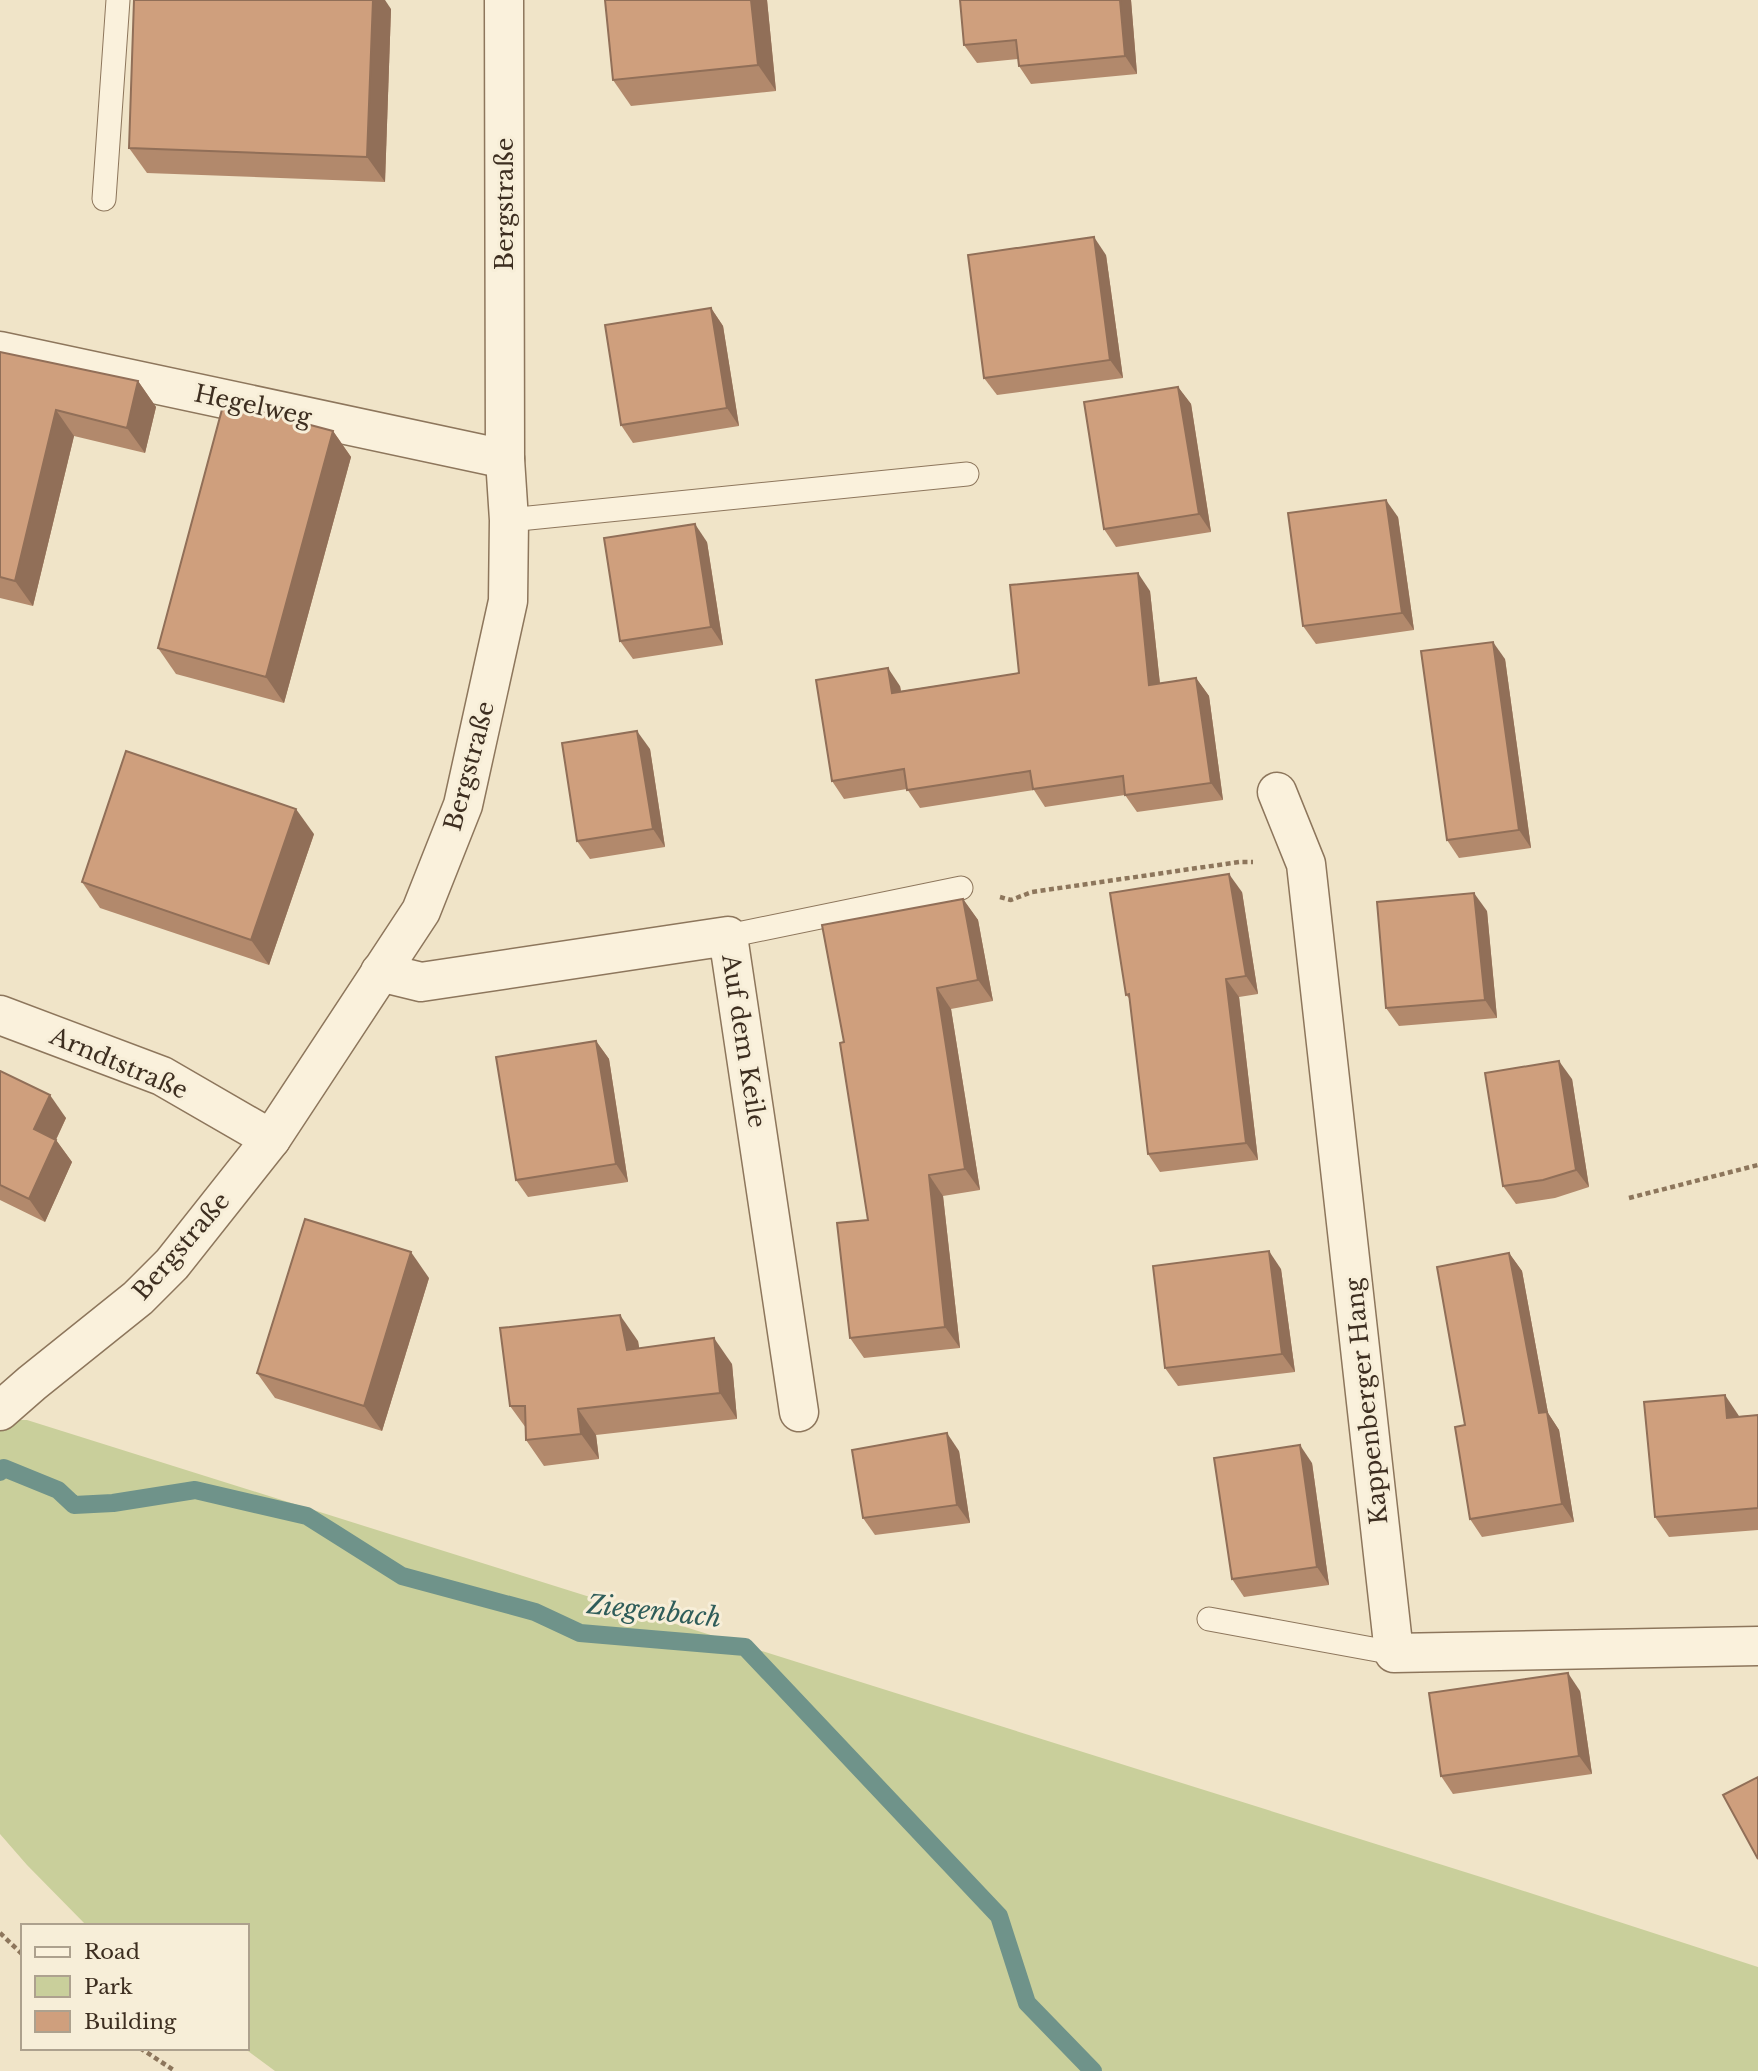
<svg xmlns="http://www.w3.org/2000/svg" width="1758" height="2071" font-family="'Libre Baskerville',serif">
<style>
.green{fill:#c9cf9b}
.lines{fill:none;stroke-linecap:round;stroke-linejoin:round}
.stream{stroke:#6f938a;stroke-width:18}
.lane-casing{stroke:#8d765c;stroke-width:25}
.street-casing{stroke:#8d765c;stroke-width:41}
.path{stroke:#8d765c;stroke-width:4.5;stroke-dasharray:5 3.5;stroke-linecap:butt}
.lane{stroke:#faf1dc;stroke-width:23}
.street{stroke:#faf1dc;stroke-width:38}
.wall{fill:#b2896c}
.shaded-wall{fill:#916f58}
.building{fill:#cf9f7d;stroke:#916f58;stroke-width:2}
.labels{text-anchor:middle;dominant-baseline:central;stroke-width:6;stroke-linejoin:round;paint-order:stroke}
.street-label{font-size:24px;fill:#3d2e20;stroke:#f7eed8}
.water-label{font-size:26px;font-style:italic;fill:#2f5d5a;stroke:#f7eed8}
</style>
<rect width="100%" height="100%" fill="#f0e4c8"/>
<polygon class="green" points="0,1420 27,1420 1484,1878 1758,1967 1758,2071 275,2071 244,2048 247,2048 247,1926 87,1926 27,1865 0,1834"/>
<g class="lines">
<polyline class="stream" points="0,1472 4,1468 58,1490 74,1505 113,1503 195,1490 307,1516 402,1576 535,1612 580,1633 745,1647 999,1916 1027,2003 1093,2071"/>
<g class="lane-casing">
<g id="lane">
<polyline points="104,199 118,0"/>
<polyline points="509,520 967,474"/>
<polyline points="728,936 961,888"/>
<polyline points="1209,1619 1394,1653"/>
</g>
</g>
<g class="street-casing">
<g id="street">
<polyline points="0,351 505,459"/>
<polyline points="1277,792 1306,864 1394,1653 1758,1646"/>
<polyline points="380,972 421,982 728,936 799,1412"/>
<polyline points="0,1015 162,1076 271,1139"/>
<polyline points="0,1411 32,1383 138,1298 172,1264 271,1139 421,911 463,805 508,601 509,520 505,459 504,0"/>
</g>
</g>
<g class="path">
<polyline points="1000,897 1011,900 1032,892 1239,862 1253,862"/>
<polyline points="1629,1198 1758,1165"/>
<polyline points="0,1933 23,1955"/>
<polyline points="140,2048 175,2071"/>
</g>
<use href="#lane" class="lane"/>
<use href="#street" class="street"/>
</g>
<g class="wall">
<polygon points="605,0 767,0 776,91 631,106 613,80"/>
<polygon points="960,0 1131,0 1137,74 1031,84 1019,66 1018,59 977,63 964,45"/>
<polygon points="391,9 385,182 147,173 129,148"/>
<polygon points="1106,255 1123,378 997,395 984,378"/>
<polygon points="711,308 723,326 739,426 633,443 621,425"/>
<polygon points="0,352 138,381 156,407 145,453 74,436 33,606 0,598"/>
<polygon points="1178,387 1191,404 1211,532 1116,547 1104,529"/>
<polygon points="333,431 351,457 284,703 176,674 158,648"/>
<polygon points="1398,517 1414,630 1316,644 1303,626"/>
<polygon points="707,542 723,645 633,659 620,641"/>
<polygon points="1150,591 1160,684 1196,678 1209,696 1223,800 1137,812 1125,795 1045,807 1034,790 920,808 907,789 844,799 832,781 900,686 901,691 1019,673"/>
<polygon points="1505,659 1531,848 1459,858 1447,840"/>
<polygon points="650,749 665,847 590,859 577,841"/>
<polygon points="314,834 269,965 100,908 82,882"/>
<polygon points="1242,892 1258,994 1239,997 1258,1160 1160,1172 1148,1154 1130,999 1126,995"/>
<polygon points="963,899 978,920 993,1001 951,1009 980,1190 943,1196 960,1348 864,1358 850,1338 868,1220 844,1042"/>
<polygon points="1487,911 1497,1018 1399,1026 1386,1008"/>
<polygon points="596,1041 609,1059 628,1182 528,1197 516,1180"/>
<polygon points="0,1071 66,1118 56,1140 72,1162 45,1222 0,1200"/>
<polygon points="1572,1079 1589,1187 1555,1198 1516,1204 1503,1186"/>
<polygon points="1509,1253 1522,1271 1548,1413 1559,1430 1574,1522 1482,1537 1470,1519 1465,1425"/>
<polygon points="1281,1269 1295,1372 1178,1386 1165,1368"/>
<polygon points="429,1278 382,1431 275,1398 257,1373"/>
<polygon points="638,1341 639,1349 732,1364 737,1419 596,1435 599,1459 544,1466 526,1440 526,1428 510,1406"/>
<polygon points="1758,1415 1758,1530 1669,1537 1655,1517 1739,1416"/>
<polygon points="959,1451 970,1523 875,1535 863,1518"/>
<polygon points="1312,1463 1329,1585 1244,1597 1232,1579"/>
<polygon points="1580,1691 1592,1774 1453,1794 1441,1776"/>
</g>
<g class="shaded-wall">
<polygon points="373,0 385,0 391,9 385,182 367,157"/>
<polygon points="751,0 767,0 776,91 758,65"/>
<polygon points="1120,0 1131,0 1137,74 1125,56"/>
<polygon points="1094,237 1106,255 1123,378 1110,360"/>
<polygon points="711,308 723,326 739,426 727,408"/>
<polygon points="138,381 156,407 145,453 127,428"/>
<polygon points="1178,387 1191,404 1211,532 1199,514"/>
<polygon points="56,410 74,436 33,606 15,581"/>
<polygon points="333,431 351,457 284,703 266,677"/>
<polygon points="1386,500 1398,517 1414,630 1402,613"/>
<polygon points="695,524 707,542 723,645 711,627"/>
<polygon points="1138,573 1150,591 1162,703 1149,685"/>
<polygon points="1493,642 1505,659 1531,848 1519,830"/>
<polygon points="888,668 900,686 904,711 892,693"/>
<polygon points="1196,678 1209,696 1223,800 1211,783"/>
<polygon points="637,731 650,749 665,847 653,829"/>
<polygon points="296,809 314,834 269,965 251,940"/>
<polygon points="1229,874 1242,892 1258,994 1246,976"/>
<polygon points="1474,893 1487,911 1497,1018 1485,1000"/>
<polygon points="963,899 978,920 993,1001 978,980"/>
<polygon points="1226,979 1239,997 1258,1160 1246,1143"/>
<polygon points="937,988 951,1009 980,1190 965,1169"/>
<polygon points="596,1041 609,1059 628,1182 616,1164"/>
<polygon points="1559,1061 1572,1079 1589,1187 1576,1170"/>
<polygon points="50,1095 66,1118 50,1152 34,1129"/>
<polygon points="56,1140 72,1162 45,1222 29,1199"/>
<polygon points="929,1175 943,1196 960,1348 945,1327"/>
<polygon points="1269,1251 1281,1269 1295,1372 1282,1354"/>
<polygon points="411,1252 429,1278 382,1431 364,1406"/>
<polygon points="1509,1253 1522,1271 1548,1413 1559,1430 1574,1522 1562,1504 1539,1413"/>
<polygon points="620,1315 638,1341 644,1376 627,1350"/>
<polygon points="714,1338 732,1364 737,1419 720,1393"/>
<polygon points="1725,1395 1739,1416 1741,1438 1727,1418"/>
<polygon points="578,1409 596,1435 599,1459 581,1434"/>
<polygon points="947,1433 959,1451 970,1523 957,1505"/>
<polygon points="1300,1445 1312,1463 1329,1585 1317,1567"/>
<polygon points="1568,1673 1580,1691 1592,1774 1579,1756"/>
</g>
<g class="building">
<polygon points="134,0 373,0 367,157 129,148"/>
<polygon points="605,0 751,0 758,65 613,80"/>
<polygon points="960,0 1120,0 1125,56 1019,66 1016,40 964,45"/>
<polygon points="1094,237 1110,360 984,378 968,255"/>
<polygon points="711,308 727,408 621,425 605,325"/>
<polygon points="0,352 138,381 127,428 56,410 15,581 0,577"/>
<polygon points="1178,387 1199,514 1104,529 1084,402"/>
<polygon points="224,402 333,431 266,677 158,648"/>
<polygon points="1386,500 1402,613 1303,626 1288,513"/>
<polygon points="695,524 711,627 620,641 604,538"/>
<polygon points="1138,573 1149,685 1196,678 1211,783 1125,795 1123,776 1033,789 1030,771 907,790 904,769 832,781 816,680 888,668 892,693 1019,673 1010,585"/>
<polygon points="1493,642 1519,830 1447,840 1421,651"/>
<polygon points="637,731 653,829 577,841 562,743"/>
<polygon points="126,751 296,809 251,940 82,882"/>
<polygon points="1229,874 1246,976 1226,979 1246,1143 1148,1154 1129,994 1126,995 1110,893"/>
<polygon points="1474,893 1485,1000 1386,1008 1377,902"/>
<polygon points="963,899 978,980 937,988 965,1169 929,1175 945,1327 850,1338 837,1223 868,1220 840,1043 844,1042 822,925"/>
<polygon points="596,1041 616,1164 516,1180 496,1057"/>
<polygon points="1559,1061 1576,1170 1543,1180 1503,1186 1485,1073"/>
<polygon points="0,1071 50,1095 34,1129 56,1140 29,1199 0,1185"/>
<polygon points="305,1219 411,1252 364,1406 257,1373"/>
<polygon points="1269,1251 1282,1354 1165,1368 1153,1266"/>
<polygon points="1509,1253 1539,1413 1547,1412 1562,1504 1470,1519 1455,1427 1465,1425 1437,1267"/>
<polygon points="620,1315 627,1350 714,1338 720,1393 578,1409 581,1434 526,1440 525,1406 510,1406 500,1328"/>
<polygon points="1725,1395 1727,1418 1758,1415 1758,1508 1655,1517 1644,1402"/>
<polygon points="947,1433 957,1505 863,1518 852,1450"/>
<polygon points="1300,1445 1317,1567 1232,1579 1214,1458"/>
<polygon points="1568,1673 1579,1756 1441,1776 1429,1693"/>
<polygon points="1758,1777 1758,1859 1723,1795"/>
</g>
<g class="labels">
<g class="street-label">
<text transform="translate(504 204) rotate(-90)">Bergstraße</text>
<text transform="translate(253 405) rotate(12)">Hegelweg</text>
<text transform="translate(469 766) rotate(-75)">Bergstraße</text>
<text transform="translate(744 1041) rotate(81)">Auf dem Keile</text>
<text transform="translate(119 1063) rotate(23)">Arndtstraße</text>
<text transform="translate(181 1246) rotate(-49)">Bergstraße</text>
<text transform="translate(1366 1401) rotate(-96)">Kappenberger Hang</text>
</g>
<g class="water-label">
<text transform="translate(654 1611) rotate(6)">Ziegenbach</text>
</g>
</g>
<rect x="21" y="1924" width="228" height="126" fill="#f7eed8" stroke="#ada18e" stroke-width="2"/>
<rect x="35" y="1947" width="35" height="10" fill="#faf1dc" stroke="#ada18e" stroke-width="2"/>
<text x="84" y="1959" font-size="21" fill="#3d2e20">Road</text>
<rect x="35" y="1976" width="35" height="21" fill="#c9cf9b" stroke="#ada18e" stroke-width="2"/>
<text x="84" y="1994" font-size="21" fill="#3d2e20">Park</text>
<rect x="35" y="2011" width="35" height="21" fill="#cf9f7d" stroke="#ada18e" stroke-width="2"/>
<text x="84" y="2029" font-size="21" fill="#3d2e20">Building</text>
</svg>
